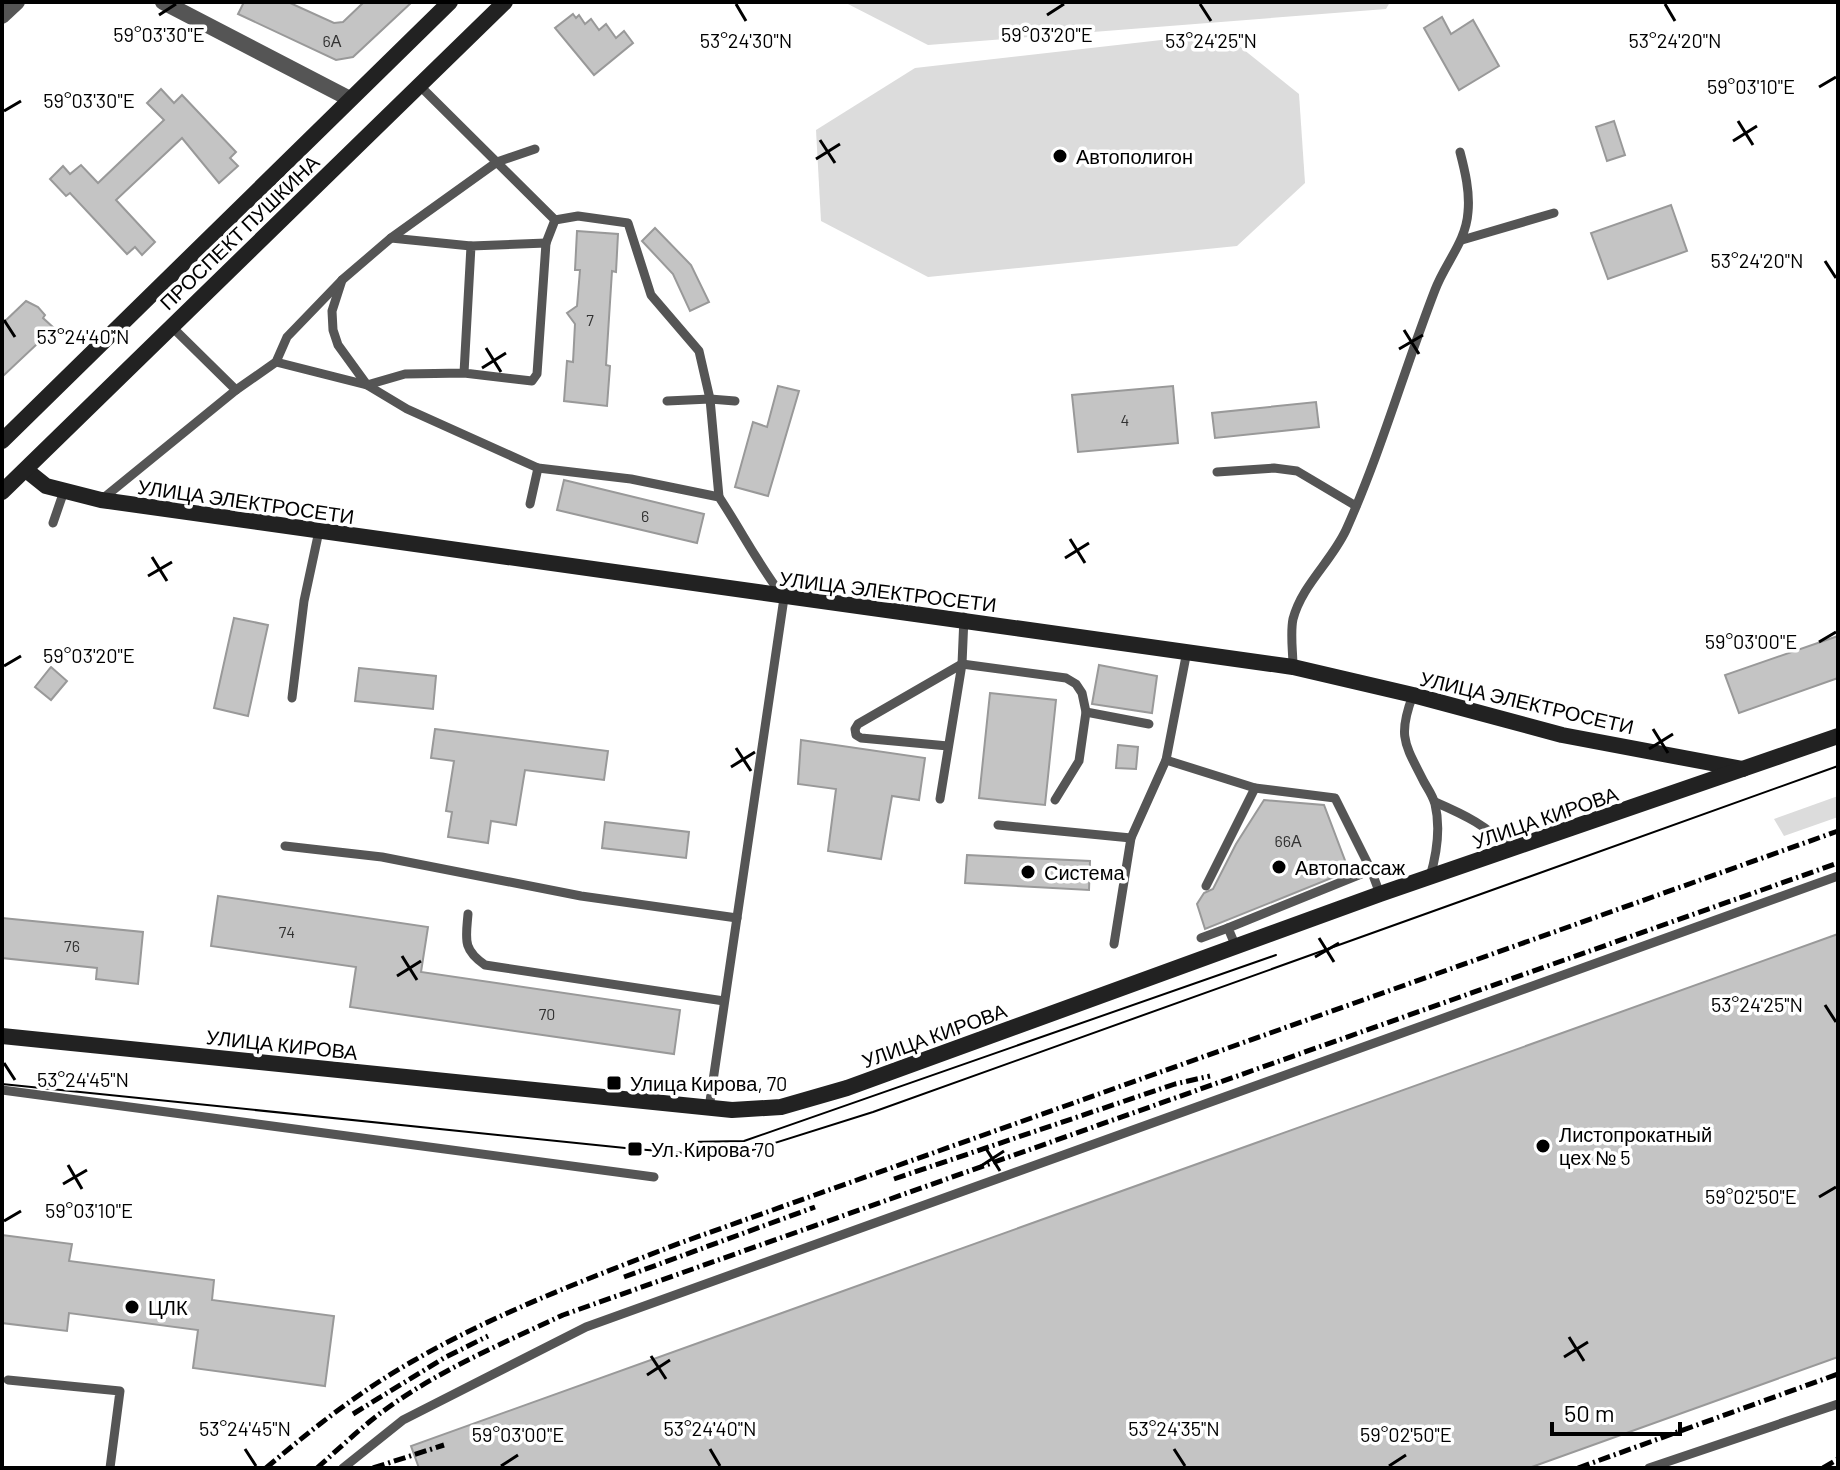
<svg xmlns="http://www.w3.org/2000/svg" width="1840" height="1470" font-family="Barlow,sans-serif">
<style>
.green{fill:#dcdcdc}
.building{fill:#c4c4c4;stroke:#999;stroke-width:2}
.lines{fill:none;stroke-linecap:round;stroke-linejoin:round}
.lane{stroke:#555;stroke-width:9}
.street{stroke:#555;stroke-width:16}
.secondary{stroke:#222;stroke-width:16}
.tram{stroke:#000;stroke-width:2}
.rail{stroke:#000;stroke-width:5;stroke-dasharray:12 4 2 4;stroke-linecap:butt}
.ticks{fill:none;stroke:#000;stroke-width:3}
.poi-dot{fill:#000;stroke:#fff;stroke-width:3}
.labels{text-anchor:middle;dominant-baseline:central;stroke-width:7;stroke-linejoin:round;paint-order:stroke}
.number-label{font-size:16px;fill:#313131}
.poi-label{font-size:20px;fill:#000;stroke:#fff;text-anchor:start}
.street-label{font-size:20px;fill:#000;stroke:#fff}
.ticks-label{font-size:20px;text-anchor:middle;fill:#000;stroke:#fff;stroke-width:7;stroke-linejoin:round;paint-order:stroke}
</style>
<rect width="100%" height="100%" fill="#fff"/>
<g class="green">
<polygon points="844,2 1390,2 1386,9 928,45"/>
<polygon points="1223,33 1299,94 1305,183 1237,246 928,277 821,221 816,130 915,68"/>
<polygon points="1838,796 1838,817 1784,836 1774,819"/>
</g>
<g class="building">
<polygon points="244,2 288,2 334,23 343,22 364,2 412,2 353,57 336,60 238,14"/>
<polygon points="573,14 576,18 579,15 585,24 591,19 599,30 606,24 616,38 624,31 633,43 594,75 555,28"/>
<polygon points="1442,17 1451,34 1473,20 1499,66 1459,90 1424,28"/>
<polygon points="161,89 174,103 182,95 236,152 230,158 238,166 219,183 182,138 116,200 155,242 142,255 135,247 127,254 70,193 66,196 50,179 63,166 70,174 81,165 98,183 164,120 147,103"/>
<polygon points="1614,121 1625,155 1607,161 1596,127"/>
<polygon points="1671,205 1687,251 1608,279 1591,233"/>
<polygon points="655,228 691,265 709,302 690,311 673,274 642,241"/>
<polygon points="577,231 618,234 616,272 612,271 606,365 610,366 607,406 564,401 567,361 573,362 575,324 567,313 577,306 580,270 575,270"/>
<polygon points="26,301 38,307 45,315 43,318 54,328 2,377 2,324"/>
<polygon points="778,386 799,391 768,496 735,487 753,422 767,427"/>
<polygon points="1173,386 1178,443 1078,452 1072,395"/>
<polygon points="1316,402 1319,427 1215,438 1212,413"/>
<polygon points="564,480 704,514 697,543 557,510"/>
<polygon points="234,618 268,625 248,716 214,708"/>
<polygon points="1838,636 1838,678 1739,713 1725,675"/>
<polygon points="1099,665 1157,676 1152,713 1092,704"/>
<polygon points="51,667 67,681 51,700 35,687"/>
<polygon points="359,668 436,676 433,709 355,701"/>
<polygon points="990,693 1056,700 1045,805 979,798"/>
<polygon points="435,729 608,751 604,780 525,770 516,825 491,821 488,843 448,837 452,812 446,811 454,761 431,758"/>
<polygon points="801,740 925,758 919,800 892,796 881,859 828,851 836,789 798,784"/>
<polygon points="1118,745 1138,747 1136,769 1116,768"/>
<polygon points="1264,800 1324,805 1349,871 1205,929 1197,904 1204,893 1213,889 1236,844"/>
<polygon points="605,822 689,832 686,858 602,848"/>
<polygon points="967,855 1090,861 1089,890 965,883"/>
<polygon points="218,896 428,927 421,972 680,1010 674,1054 350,1007 356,967 211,946"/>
<polygon points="2,918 143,932 138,984 96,979 97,968 2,958"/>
<polygon points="1838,934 1838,1357 1529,1468 419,1468 411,1446"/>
<polygon points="2,1235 72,1244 69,1261 214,1280 212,1300 334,1316 325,1386 193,1368 198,1330 69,1313 67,1331 2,1323"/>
</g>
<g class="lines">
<g class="lane">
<polyline points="420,86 555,220 578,216 628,223 651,295 699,351 710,399 719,497"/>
<polyline points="391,238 471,246"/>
<polyline points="1462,240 1554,213"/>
<polyline points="546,243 555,220"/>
<path d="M342,280l-10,31 1,19 5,15 29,40 40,24 131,59 93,11 88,18c22,33 40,69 65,101l-75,510"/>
<polyline points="171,326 236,390"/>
<polyline points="276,362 367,385 405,374 464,373 532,381 537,374 546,243 471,246 464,373"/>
<polyline points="667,401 710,399 735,401"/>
<polyline points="1217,472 1274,468 1297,471 1356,506"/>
<polyline points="101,500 236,390 276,362 287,337 342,280 391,238 497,162 535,149"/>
<polyline points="530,504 538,468"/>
<polyline points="53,523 64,491"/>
<path d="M1293,667c0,-15 -3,-34 0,-48 9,-34 38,-57 53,-89 35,-78 58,-160 89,-240 10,-27 31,-48 33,-78 2,-20 -3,-41 -8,-60"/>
<path d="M1413,695c-16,42 -8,49 11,87 4,7 9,14 11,22 6,25 2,49 -5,73"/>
<polyline points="292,698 304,601 319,531"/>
<polyline points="1086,712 1149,724"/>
<polyline points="948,746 861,738 856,735 855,729 858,724 962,664 1066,678 1076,684 1082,693 1086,712 1079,761 1055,800"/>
<polyline points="1166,760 1255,788"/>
<polyline points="940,799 962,664 964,617"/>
<path d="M1435,802c30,13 53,24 75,48"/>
<polyline points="998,825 1131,838"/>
<polyline points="285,846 382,857 581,896 737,918"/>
<polyline points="1206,886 1255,788 1335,798 1371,870"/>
<path d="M468,914c-2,25 -6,35 17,51l239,36"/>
<polyline points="1201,938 1228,928"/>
<polyline points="1114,944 1131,838 1166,760 1187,651"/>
<polyline points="1236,947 1228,928 1371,870 1380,894"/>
<polyline points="2,1090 654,1177"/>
<polyline points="8,1380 120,1391 110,1468"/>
<polyline points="343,1468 403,1420 586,1327 1838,876"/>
<polyline points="1649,1468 1838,1404"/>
</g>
<g class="street">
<polyline points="163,2 350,99"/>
<polyline points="2,16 17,2"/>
</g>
<g class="secondary">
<polyline points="2,441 450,2"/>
<polyline points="26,470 46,486 101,500 1293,667 1413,695 1562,735 1743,769"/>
<polyline points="2,492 505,2"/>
<polyline points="2,1036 732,1110 781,1107 847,1088 1380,894 1838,736"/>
</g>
<g class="tram">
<polyline points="2,1084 635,1149 709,1155 743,1153 873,1112 1838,766"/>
<polyline points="688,1142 744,1141 1276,955"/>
</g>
<g class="rail">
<polyline points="894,1179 1175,1084 1210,1076"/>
<polyline points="624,1277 815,1207"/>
<polyline points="353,1414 444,1358 488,1336"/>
<path d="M266,1468c46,-39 94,-77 147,-107 85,-49 177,-83 267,-118l1158,-412"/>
<path d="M317,1468c17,-15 34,-31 51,-45 57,-47 129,-77 195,-108l1275,-452"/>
<polyline points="373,1468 444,1445"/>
<polyline points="1578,1468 1838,1374"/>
<polyline points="1823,1468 1838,1459"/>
</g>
</g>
<path class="ticks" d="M736,4l10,17M1200,4l11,17M1665,4l10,17M159,15l17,-11M1047,15l17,-11M1819,87l17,-10M4,111l17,-10M1738,121l15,24M820,140l15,23M1733,141l24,-15M816,159l24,-15M1825,261l11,17M4,320l11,17M1404,330l15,24M486,348l15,24M1399,349l24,-14M482,368l24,-15M1070,539l15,24M152,557l15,24M1065,558l24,-15M148,576l24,-14M1819,642l17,-10M4,666l17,-10M1653,729l15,24M736,748l15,23M1649,749l24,-15M731,767l24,-15M1319,938l15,24M402,956l15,24M1315,957l24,-14M397,976l24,-15M1825,1005l11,17M4,1063l11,17M985,1147l15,24M68,1165l14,24M981,1166l23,-15M63,1184l24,-14M1819,1197l17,-10M4,1221l17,-10M1569,1337l15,24M651,1356l15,23M1564,1357l24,-15M647,1375l23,-15M245,1449l11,17M710,1449l10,17M1174,1449l11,17M501,1466l17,-11M1389,1466l17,-11"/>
<g class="poi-dot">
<circle cx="1060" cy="156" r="8"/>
<circle cx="1279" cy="867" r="8"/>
<circle cx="1028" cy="872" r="8"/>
<rect x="606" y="1075" width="16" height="16" rx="4"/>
<circle cx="1543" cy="1146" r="8"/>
<rect x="627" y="1141" width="16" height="16" rx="4"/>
<circle cx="132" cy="1307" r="8"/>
</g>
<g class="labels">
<g class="number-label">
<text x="332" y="40">6А</text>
<text x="590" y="319">7</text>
<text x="1125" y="419">4</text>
<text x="645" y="515">6</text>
<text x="1288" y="840">66А</text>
<text x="287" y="931">74</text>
<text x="72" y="945">76</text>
<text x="547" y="1013">70</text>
</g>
<g class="poi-label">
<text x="1076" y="156">Автополигон</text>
<text x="1295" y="867">Автопассаж</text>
<text x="1044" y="872">Система</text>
<text x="630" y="1083">Улица Кирова, 70</text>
<text x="1559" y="1134">Листопрокатный<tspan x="1559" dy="23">цех № 5</tspan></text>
<text x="651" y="1149">Ул. Кирова 70</text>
<text x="148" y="1307">ЦЛК</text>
</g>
<g class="street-label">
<text transform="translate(239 232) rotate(-44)">ПРОСПЕКТ ПУШКИНА</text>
<text transform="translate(246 501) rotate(8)">УЛИЦА ЭЛЕКТРОСЕТИ</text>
<text transform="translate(888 591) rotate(7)">УЛИЦА ЭЛЕКТРОСЕТИ</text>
<text transform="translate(1527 702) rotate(13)">УЛИЦА ЭЛЕКТРОСЕТИ</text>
<text transform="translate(1545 817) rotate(-19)">УЛИЦА КИРОВА</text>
<text transform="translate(934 1035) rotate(-20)">УЛИЦА КИРОВА</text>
<text transform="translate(282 1044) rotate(6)">УЛИЦА КИРОВА</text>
</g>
</g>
<g class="ticks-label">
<text x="159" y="42">59°03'30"E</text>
<text x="1047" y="42">59°03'20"E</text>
<text x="1211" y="48">53°24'25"N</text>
<text x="746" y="48">53°24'30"N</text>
<text x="1675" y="48">53°24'20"N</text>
<text x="1751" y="94">59°03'10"E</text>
<text x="89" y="108">59°03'30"E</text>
<text x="1757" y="268">53°24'20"N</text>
<text x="83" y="344">53°24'40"N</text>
<text x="1751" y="649">59°03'00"E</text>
<text x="89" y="663">59°03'20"E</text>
<text x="1757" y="1012">53°24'25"N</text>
<text x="83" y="1087">53°24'45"N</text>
<text x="1751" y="1204">59°02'50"E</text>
<text x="89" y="1218">59°03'10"E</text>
<text x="245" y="1436">53°24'45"N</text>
<text x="710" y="1436">53°24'40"N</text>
<text x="1174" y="1436">53°24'35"N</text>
<text x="518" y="1442">59°03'00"E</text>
<text x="1406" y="1442">59°02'50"E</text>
</g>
<rect width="1840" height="1470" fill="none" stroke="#000000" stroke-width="8"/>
<path d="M1552 1422v12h128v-12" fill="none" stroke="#000000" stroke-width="4"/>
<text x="1564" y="1422" font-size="24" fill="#000000" stroke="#ffffff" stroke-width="6" paint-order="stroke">50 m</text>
</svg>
